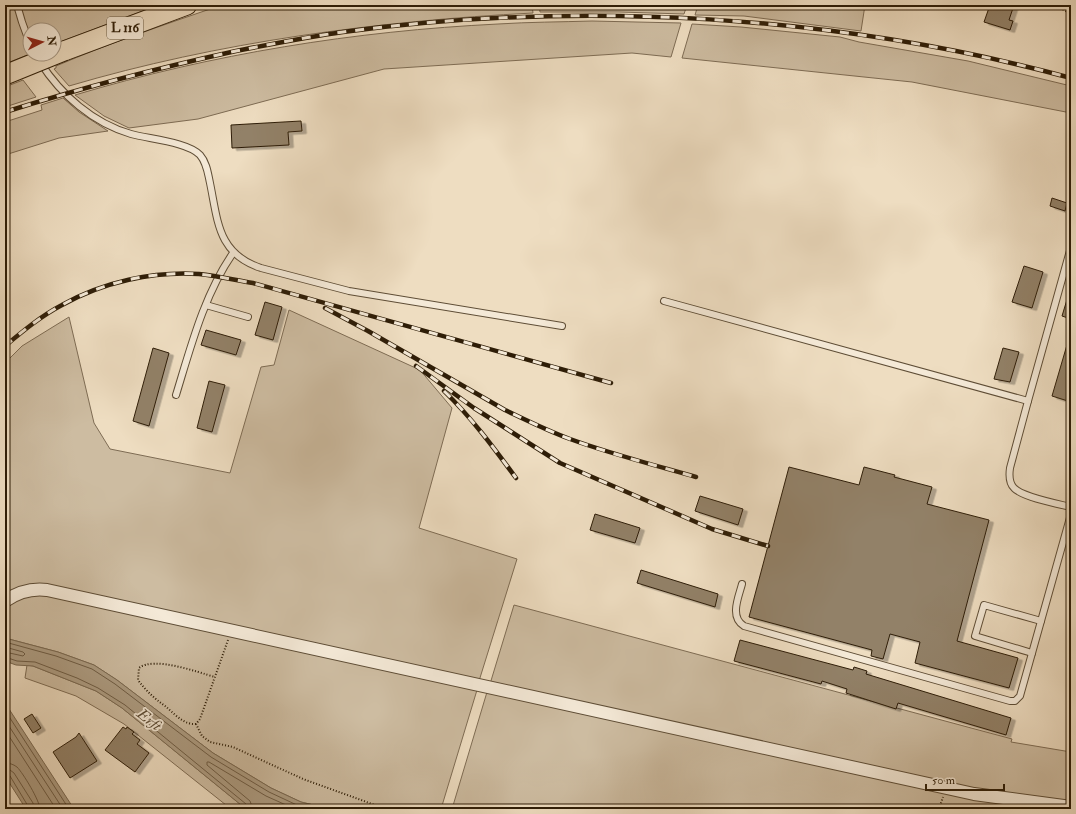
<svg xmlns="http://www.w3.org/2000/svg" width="1076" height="814" font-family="'IM FELL Double Pica',serif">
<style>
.green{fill:#cdbca1;stroke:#7e6c54}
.water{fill:#ad9c82;stroke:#7a6951}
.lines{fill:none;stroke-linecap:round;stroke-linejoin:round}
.shore{stroke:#6e5c44;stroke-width:1}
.building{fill:#928168;stroke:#2e1d07;filter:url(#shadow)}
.lane-casing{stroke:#5e4d36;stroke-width:8}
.street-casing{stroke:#5e4d36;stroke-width:14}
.primary-casing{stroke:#2e1d07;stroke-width:21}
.path{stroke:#2e1d07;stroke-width:2;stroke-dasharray:1 2;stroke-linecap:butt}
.lane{stroke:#f4e9d7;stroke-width:6}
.street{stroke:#f4e9d7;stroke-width:12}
.primary{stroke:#eeddc1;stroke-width:19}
.rail-casing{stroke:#2e1d07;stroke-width:4.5}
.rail{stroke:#f4e9d7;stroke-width:3;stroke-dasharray:9;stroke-linecap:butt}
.primary-bridge-casing{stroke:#2e1d07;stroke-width:21;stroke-linecap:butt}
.primary-bridge{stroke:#eeddc1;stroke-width:19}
.labels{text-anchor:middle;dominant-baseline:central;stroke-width:3.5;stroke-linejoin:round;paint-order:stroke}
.shield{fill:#f4e9d7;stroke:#695a45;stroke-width:1}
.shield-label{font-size:13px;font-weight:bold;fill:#2e1d07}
.water-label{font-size:15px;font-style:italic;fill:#5a4932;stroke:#f4e9d7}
</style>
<defs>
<filter id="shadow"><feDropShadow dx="4.5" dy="2.5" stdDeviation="0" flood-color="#0004"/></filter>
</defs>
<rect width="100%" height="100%" fill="#eeddc1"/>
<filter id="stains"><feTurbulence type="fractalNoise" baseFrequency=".005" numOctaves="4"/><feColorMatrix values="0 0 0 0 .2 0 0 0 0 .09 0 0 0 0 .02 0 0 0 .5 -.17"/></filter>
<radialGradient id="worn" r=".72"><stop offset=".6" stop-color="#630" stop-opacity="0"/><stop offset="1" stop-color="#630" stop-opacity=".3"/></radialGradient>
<g class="green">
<polygon points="5,5 159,5 54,44 54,30 30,30 30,54 5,64"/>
<path d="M222,5h310l1,8c-156,8 -315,29 -464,73l-15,-17 2,-1v-2c54,-23 110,-42 166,-61z"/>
<polygon points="539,5 687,5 684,14 619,12 540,12"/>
<polygon points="698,5 865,5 861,31 744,16 695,15"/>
<path d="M592,21l89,2 -10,34 -39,-4 -248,16 -186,50 -69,9 -25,-12 -29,-21c137,-41 280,-64 423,-71 31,-2 62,-2 94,-3z"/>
<polygon points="692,24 741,27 840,37 859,42 968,61 1071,86 1071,113 912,82 682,58"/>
<polygon points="23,80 36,97 5,107 5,87"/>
<polygon points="63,98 79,112 108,131 59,138 5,155 5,122 42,110 41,105"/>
<polygon points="289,310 420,370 452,408 419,528 517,559 479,681 73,593 5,597 5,363 22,346 69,317 94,423 110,449 230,473 261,367 274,365"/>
<polygon points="40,594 477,690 441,809 330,809 301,802 271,788 213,753 117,680 94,665 58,652 5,638 5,608 14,600"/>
<polygon points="514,605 1012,739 1011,742 1071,752 1071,804 977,792 490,684"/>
<polygon points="27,665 33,666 96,691 122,708 246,809 231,809 124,724 76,696 25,678"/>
<polygon points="487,692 1058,809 452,809"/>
</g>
<g class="water">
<polygon points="5,638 58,652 94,665 117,680 213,753 271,788 301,802 330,809 246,809 122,708 96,691 33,666 16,665 5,661"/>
<polygon points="9,709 74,809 26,809 5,776 5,711"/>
</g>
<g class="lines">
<g class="shore">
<polyline points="5,642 56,656 92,669 115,684 211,757 269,792 299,806 313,809"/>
<polyline points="5,647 23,652 25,654 23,656 5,652"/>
<polyline points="5,657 17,661 35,662 77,678 98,688 125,705 246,804 248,809"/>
<polyline points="5,714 8,715 69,809"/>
<polyline points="5,720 63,809"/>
<polyline points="5,730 56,809"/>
<path d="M5,763c4,0 8,1 12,4 6,6 23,34 23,42"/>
<polyline points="5,769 10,770 14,773 33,803 34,809"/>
<polyline points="5,774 10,776 28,806 29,809"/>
<polyline points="253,809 250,801 207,765 207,762 209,762 266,796 295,809"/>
</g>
</g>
<g class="building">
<polygon points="990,5 1014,5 1009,20 1013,21 1010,30 984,22"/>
<polygon points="301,121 302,131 288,132 289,145 232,148 231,125"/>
<polygon points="1052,198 1067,203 1065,211 1050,206"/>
<polygon points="1024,266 1043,272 1032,308 1012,302"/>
<polygon points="1069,293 1071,293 1071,319 1062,316"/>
<polygon points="265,302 282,307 273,340 255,335"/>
<polygon points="206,330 241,340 236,355 201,345"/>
<polygon points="1069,338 1071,338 1071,402 1052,396"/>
<polygon points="153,348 169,353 149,426 133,421"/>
<polygon points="1003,348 1019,352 1010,382 994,379"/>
<polygon points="209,381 225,385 212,432 197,428"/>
<polygon points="789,467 859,485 864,467 895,475 894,477 932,487 927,504 989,520 957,641 1018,658 1009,688 915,663 920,642 890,634 883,659 871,656 872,650 749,617"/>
<polygon points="700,496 743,509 738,525 695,511"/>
<polygon points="595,514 640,528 635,543 590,530"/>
<polygon points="641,570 718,594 715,607 637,583"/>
<polygon points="740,640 853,670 854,667 867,671 866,674 1011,718 1006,735 898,703 896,709 846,693 847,689 822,681 821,684 734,661"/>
<polygon points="32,714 41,728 33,733 24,719"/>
<polygon points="123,727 126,729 127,727 134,732 132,734 140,740 137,744 149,753 135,772 105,750"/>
<polygon points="79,733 97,761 70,778 53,752 76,737"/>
</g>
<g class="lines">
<g class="lane-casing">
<g id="lane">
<polyline points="17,5 22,22 30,44"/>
<path d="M40,62c21,33 53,61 91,72 18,5 57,8 69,21 7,8 8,19 10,28 8,39 8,71 51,85l88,23 213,35"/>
<path d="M664,301l364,100 -18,67c-1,7 -1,15 4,20 8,9 44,16 57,19"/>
<polyline points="206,305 248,317"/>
<path d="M176,395c15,-49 28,-100 57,-142"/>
<polyline points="1028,401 1071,247"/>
<path d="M742,584c-3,12 -13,33 2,42l266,75h5l5,-5 51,-182"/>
<polyline points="1032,653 975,636 984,605 1041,621"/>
</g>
</g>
<g class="street-casing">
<path id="street" d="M5,601c13,-9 26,-13 42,-11l927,204 97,13"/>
</g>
<g class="primary-casing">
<polyline id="primary" points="64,51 187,5"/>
</g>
<g class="path">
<polyline points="1055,5 1071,14"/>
<polyline points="228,640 200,719 196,724 202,736 210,742 233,747 303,779 386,809"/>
<path d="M196,724c-13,1 -22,-11 -31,-18 -11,-8 -19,-15 -27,-26l1,-12c15,-12 58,4 76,9"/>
<polyline points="939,809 943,797"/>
</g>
<use href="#lane" class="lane"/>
<use href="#street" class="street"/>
<use href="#primary" class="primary"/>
<g class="rail-casing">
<g id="rail">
<path d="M5,112c76,-24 153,-44 231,-61 36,-7 71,-14 107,-19 239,-32 495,-17 728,46"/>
<path d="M325,308l43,23 137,79c21,10 43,21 65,29 41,15 84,26 126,38"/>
<path d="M5,346c18,-15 36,-30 57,-41 41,-23 91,-34 137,-31 18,2 36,6 54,9l358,100"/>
<polyline points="416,366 474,408 560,463 712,529 768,546"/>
<path d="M444,391c27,26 50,57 72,87"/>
</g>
</g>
<use href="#rail" class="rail"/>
<g class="primary-bridge-casing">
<polyline id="primary-bridge" points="5,75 64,51"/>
</g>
<use href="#primary-bridge" class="primary-bridge"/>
</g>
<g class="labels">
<rect class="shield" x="107" y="17" width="36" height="22" rx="3"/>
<g class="shield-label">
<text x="125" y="28">L 116</text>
</g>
<g class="water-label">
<text transform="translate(149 720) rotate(38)">Erft</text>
</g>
</g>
<rect width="1076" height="814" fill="none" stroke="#eeddc1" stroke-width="20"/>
<rect x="6" y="6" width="1064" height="802" fill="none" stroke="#2e1d07" stroke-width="2"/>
<rect x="10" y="10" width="1056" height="794" fill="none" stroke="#2e1d07"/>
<g transform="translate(42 42) rotate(84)"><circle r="19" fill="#f4e9d7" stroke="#a59784"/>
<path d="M0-3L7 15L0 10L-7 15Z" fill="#8f2418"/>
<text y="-6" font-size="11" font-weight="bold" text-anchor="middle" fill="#2e1d07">N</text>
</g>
<path d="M926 784v6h78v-6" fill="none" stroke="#2e1d07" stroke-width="2"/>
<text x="932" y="784" font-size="12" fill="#2e1d07" stroke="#f4e9d7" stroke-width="3" paint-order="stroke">50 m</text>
<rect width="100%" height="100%" filter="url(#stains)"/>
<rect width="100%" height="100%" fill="url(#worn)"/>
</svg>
